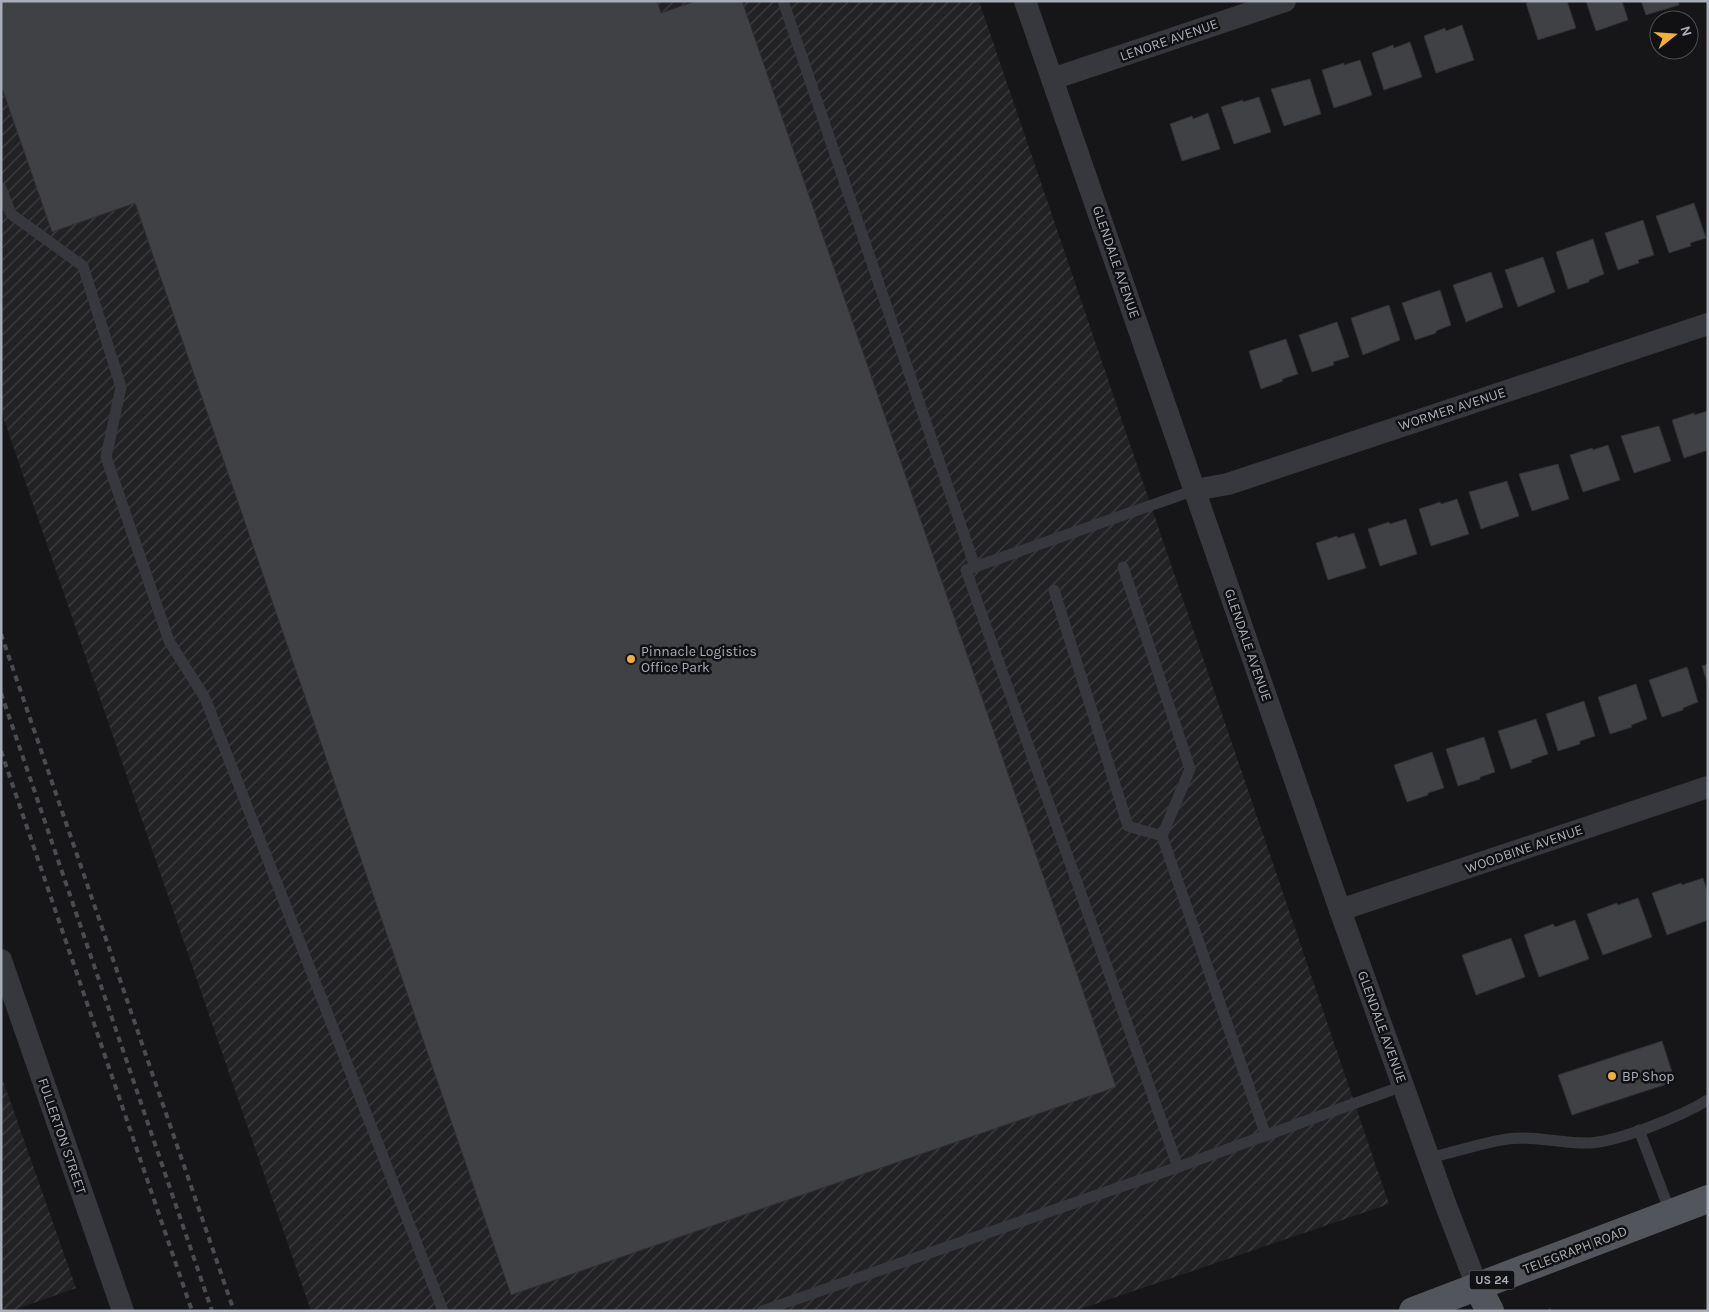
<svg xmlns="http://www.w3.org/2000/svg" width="1709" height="1312" font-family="Karla,sans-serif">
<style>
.industrial{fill:url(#industrial-furrows)}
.building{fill:#404145;stroke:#303034}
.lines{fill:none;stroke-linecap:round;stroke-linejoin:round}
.path{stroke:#3d3f44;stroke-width:3;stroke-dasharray:2.5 4;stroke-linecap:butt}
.lane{stroke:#37383d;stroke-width:11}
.street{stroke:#37383d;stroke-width:22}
.primary{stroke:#53555c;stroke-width:28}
.rail{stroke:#4a4c52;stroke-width:4;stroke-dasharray:6 5;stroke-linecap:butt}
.poi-dot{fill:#f2b134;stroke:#111113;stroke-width:2}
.labels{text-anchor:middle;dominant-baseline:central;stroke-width:5;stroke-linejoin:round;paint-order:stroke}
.shield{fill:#111113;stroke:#7b7e86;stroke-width:1}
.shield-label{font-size:12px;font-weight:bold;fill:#a8adb8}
.street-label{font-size:14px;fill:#a8adb8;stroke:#111113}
.poi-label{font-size:14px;fill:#a8adb8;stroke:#111113;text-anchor:start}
</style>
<defs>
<pattern id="industrial-furrows" width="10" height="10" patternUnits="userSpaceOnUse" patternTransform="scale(1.25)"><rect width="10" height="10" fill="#222225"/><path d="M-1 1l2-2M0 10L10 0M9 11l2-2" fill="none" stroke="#3f3f43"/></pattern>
</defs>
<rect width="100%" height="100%" fill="#161618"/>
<g class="industrial">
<polygon points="1,1 979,1 1389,1204 1075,1311 311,1311 1,411"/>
<polygon points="1,1075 76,1288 11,1311 1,1311"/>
</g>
<g class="building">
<polygon points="1,1 657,1 661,13 696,1 742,1 1116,1087 511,1295 135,203 52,232 1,85"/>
<polygon points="1531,1 1567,1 1576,28 1538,40 1526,3"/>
<polygon points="1586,1 1622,1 1628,20 1596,31"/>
<polygon points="1641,1 1678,1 1679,5 1646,15"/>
<polygon points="1462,25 1474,60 1436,73 1424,36 1445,28 1446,31"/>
<polygon points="1410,42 1422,77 1384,90 1372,53 1393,45 1394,48"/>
<polygon points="1360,60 1372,95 1334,108 1322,70 1344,63 1344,65"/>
<polygon points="1310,79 1321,114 1284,126 1271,89"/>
<polygon points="1259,97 1271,132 1234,144 1221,107 1243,100 1243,102"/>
<polygon points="1208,113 1220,149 1182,161 1170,124 1192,116 1193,119"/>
<polygon points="1694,203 1706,238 1690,243 1691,246 1669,253 1656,216"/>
<polygon points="1643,220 1654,255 1638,260 1639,263 1618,270 1605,233"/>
<polygon points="1593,239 1604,274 1589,280 1589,282 1568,289 1556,252"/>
<polygon points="1543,257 1555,292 1518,307 1505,270"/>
<polygon points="1491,272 1503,307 1466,322 1453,285"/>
<polygon points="1440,290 1451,325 1436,331 1436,333 1415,340 1402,303"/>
<polygon points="1389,305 1400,340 1363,355 1351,318"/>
<polygon points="1337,322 1349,357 1333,362 1334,365 1312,372 1299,335"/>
<polygon points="1286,339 1298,374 1282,379 1283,381 1261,389 1249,351"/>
<polygon points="1708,411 1708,450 1684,458 1672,420 1694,413 1694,415"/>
<polygon points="1659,426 1671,461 1634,473 1621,436"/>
<polygon points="1608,445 1620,480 1583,492 1570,455 1592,448 1593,450"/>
<polygon points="1558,464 1569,499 1532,511 1519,474"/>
<polygon points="1507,481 1519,516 1481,529 1469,492"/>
<polygon points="1457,499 1469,534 1431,546 1419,509 1440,502 1441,504"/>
<polygon points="1406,519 1417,554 1380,566 1368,529 1389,522 1390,524"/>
<polygon points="1354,533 1366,568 1328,580 1316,543 1337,536 1338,538"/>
<polygon points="1708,664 1708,685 1702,666"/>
<polygon points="1687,667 1698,702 1683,708 1683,710 1662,717 1649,680"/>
<polygon points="1636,684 1647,719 1631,725 1632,727 1610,734 1598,697"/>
<polygon points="1584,701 1595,736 1580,741 1580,744 1558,751 1546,714"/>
<polygon points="1536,719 1548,754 1531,760 1532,762 1511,769 1498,731"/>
<polygon points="1484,737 1495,772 1480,777 1480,779 1458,786 1446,749"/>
<polygon points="1432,752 1444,788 1428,793 1428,795 1407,802 1394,765"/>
<polygon points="1703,878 1708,893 1708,920 1667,935 1652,893 1681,883 1682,885"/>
<polygon points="1638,898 1652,937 1603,955 1587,914 1617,903 1618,905"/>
<polygon points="1575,920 1589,959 1539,977 1524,935 1553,924 1555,927"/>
<polygon points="1511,938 1525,977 1476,995 1462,955"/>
<polygon points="1662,1041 1672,1072 1667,1084 1572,1115 1558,1075"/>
</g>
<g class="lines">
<polyline class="path" points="1549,1309 1550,1311"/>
<g class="lane">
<polyline points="783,1 975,567"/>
<polyline points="1,188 11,214 83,266 121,387 106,457 169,641 205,698 443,1311"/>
<polyline points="1123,567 1190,769 1162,836"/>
<polyline points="1054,590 1128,826 1162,836 1266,1136"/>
<polyline points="1639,1130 1666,1201"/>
<path d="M1429,1158c26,-6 52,-15 78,-19 28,-4 55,5 83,4 30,-2 92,-27 118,-43"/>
<polyline points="1178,1167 1403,1086"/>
<polyline points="762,1311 1178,1167 966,570 1195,490"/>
</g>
<g class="street">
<polyline points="1025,1 1340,910 1445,1203 1477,1286"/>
<polyline points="1052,79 1285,1"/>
<polyline points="1195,490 1228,484 1708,324"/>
<polyline points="1340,910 1708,787"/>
<polyline points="1,960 123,1311"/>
</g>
<g class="primary">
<polyline points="1477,1286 1490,1311"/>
<polyline points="1413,1311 1708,1199"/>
</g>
<g class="rail">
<polyline points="1,634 234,1311"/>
<polyline points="1,693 212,1311"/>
<polyline points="1,751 192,1311"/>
</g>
</g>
<g class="poi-dot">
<circle cx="631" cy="659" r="5"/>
<circle cx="1612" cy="1076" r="5"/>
</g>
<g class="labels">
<rect class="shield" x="1469.5" y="1270.5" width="45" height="19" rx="4"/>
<g class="shield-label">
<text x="1492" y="1280">US 24</text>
</g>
<g class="street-label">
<text transform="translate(1169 40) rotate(-19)">LENORE AVENUE</text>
<text transform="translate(1116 262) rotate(71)">GLENDALE AVENUE</text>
<text transform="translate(1452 409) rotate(-18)">WORMER AVENUE</text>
<text transform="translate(1248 645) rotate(71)">GLENDALE AVENUE</text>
<text transform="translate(1524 849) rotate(-19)">WOODBINE AVENUE</text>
<text transform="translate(1382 1027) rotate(70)">GLENDALE AVENUE</text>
<text transform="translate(62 1136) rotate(71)">FULLERTON STREET</text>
<text transform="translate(1575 1250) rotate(-21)">TELEGRAPH ROAD</text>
</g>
<g class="poi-label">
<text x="641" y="651">Pinnacle Logistics<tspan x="641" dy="16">Office Park</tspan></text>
<text x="1622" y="1076">BP Shop</text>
</g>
</g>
<rect width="1709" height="1312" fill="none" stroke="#a8adb8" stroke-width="5"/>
<g transform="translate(1674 35) rotate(73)"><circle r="24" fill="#111113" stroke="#4d4f55"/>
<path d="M0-4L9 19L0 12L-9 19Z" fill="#f2b134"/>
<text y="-8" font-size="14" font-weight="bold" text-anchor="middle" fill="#a8adb8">N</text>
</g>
</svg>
